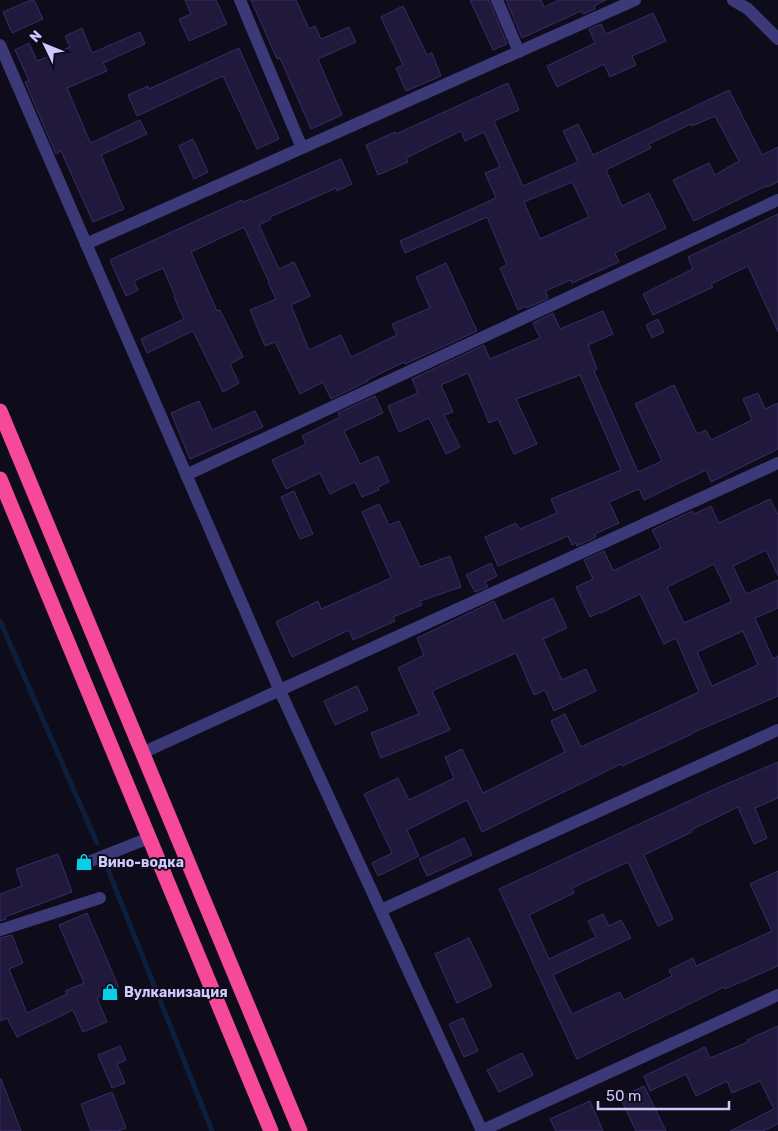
<svg xmlns="http://www.w3.org/2000/svg" width="778" height="1131" font-family="Rubik,sans-serif">
<style>
.lines{fill:none;stroke-linecap:round;stroke-linejoin:round}
.stream{stroke:#0d1f3d;stroke-width:5}
.building{fill:#20193b;stroke:#382c66;fill-rule:evenodd}
.minor{stroke:#3c3978;stroke-width:12}
.highway{stroke:#f6499a;stroke-width:15}
.labels{text-anchor:middle;dominant-baseline:central;stroke-width:4;stroke-linejoin:round;paint-order:stroke}
.poi-label{font-size:14px;font-weight:bold;fill:#cec8fc;stroke:#0e0c1b;text-anchor:start}
</style>
<rect width="100%" height="100%" fill="#0e0c1b"/>
<g class="lines">
<g class="stream">
<polyline points="0,621 97,843"/>
<polyline points="107,867 212,1131"/>
</g>
</g>
<g class="building">
<polygon points="31,0 34,0 43,19 12,33 3,12"/>
<polygon points="185,0 216,0 227,24 189,41 179,19 191,14"/>
<polygon points="251,0 296,0 309,29 315,26 321,39 349,27 356,42 318,59 342,115 311,129 280,58 277,59"/>
<polygon points="470,0 489,0 507,44 493,50"/>
<polygon points="506,0 541,0 544,7 559,0 606,0 594,6 595,9 583,14 581,11 522,38"/>
<polygon points="403,6 427,55 432,53 441,76 406,91 396,68 403,65 381,17"/>
<polygon points="653,13 666,41 632,56 636,65 610,77 604,64 557,87 547,66 595,43 589,29 601,24 606,34"/>
<polygon points="82,28 92,53 140,32 145,44 103,63 107,71 67,88 90,142 93,142 140,120 147,134 101,155 124,209 93,222 61,151 56,154 25,82 29,81 15,50 29,43 37,61 70,47 65,36"/>
<polygon points="239,48 279,139 257,149 223,76 137,116 128,95 148,86 149,89"/>
<path d="M508,83l11,27 -25,11 29,65 55,-24 -15,-31 15,-7 15,31 136,-65 33,65 16,-8v35l-11,5 -1,-1 -72,35 -21,-41 36,-17 6,12 24,-14 -24,-45 -23,10 -1,-2 -42,20 2,4 -45,22 16,36 27,-13 17,35 -51,25 4,9 -47,21 -1,-3 -26,11 3,6 -1,2 -21,9v-2l-8,4 -18,-42 7,-3 -20,-48 -82,36 -5,-12 96,-43 -11,-25 15,-6 -16,-35 -19,9 -4,-10 -55,27 2,4 -30,13 -12,-30 29,-13 1,2zM572,182l17,35 -49,22 -16,-37z"/>
<polygon points="193,139 208,172 194,179 179,146"/>
<polygon points="341,159 352,184 337,191 336,188 270,217 271,219 259,225 279,269 294,262 310,296 291,305 309,350 341,335 351,357 397,335 392,324 430,308 416,277 446,263 477,331 405,364 404,362 367,380 368,381 331,399 323,382 300,394 275,342 265,346 250,310 276,299 268,282 269,282 244,227 191,252 217,311 220,310 243,357 230,364 239,383 223,392 193,331 147,353 141,339 184,319 174,297 175,296 163,268 134,281 138,290 126,296 110,260 242,200 243,202 260,195"/>
<polygon points="778,214 778,332 748,266 711,284 713,287 653,315 643,294 693,269 688,257"/>
<polygon points="603,311 613,334 588,345 597,369 594,371 638,472 662,461 635,404 674,385 697,434 706,430 711,440 752,420 743,399 758,393 765,409 778,403 778,449 711,482 706,470 644,500 639,489 609,502 619,523 595,534 596,537 577,546 576,543 572,545 568,536 498,566 485,537 516,523 520,529 557,513 551,499 621,470 580,375 516,399 537,444 514,454 498,419 489,423 468,373 441,385 453,412 444,415 460,447 446,454 429,418 399,432 388,406 418,393 412,379 484,345 490,359 540,338 533,323 553,313 560,329"/>
<polygon points="658,319 664,332 652,338 646,325"/>
<polygon points="375,396 383,413 344,431 360,464 378,456 389,482 378,487 379,490 362,497 355,482 330,494 320,473 286,489 272,460 306,444 302,436 340,417 338,413"/>
<polygon points="199,401 212,430 255,411 263,427 190,459 171,413"/>
<polygon points="294,491 313,534 300,539 281,497"/>
<path d="M770,499l8,16v61l-12,-26 -33,16 13,28 32,-14v28l-23,10 18,41 5,-3v40l-86,37v1l-70,32 -1,-2 -139,68 -15,-32 -60,30 12,26 -41,20 -6,-13 20,-10 -28,-59 34,-16 11,22 45,-22 -9,-21 17,-8 21,44 82,-41 -14,-31 14,-7 16,33 118,-55 -23,-54 -12,6 -24,-50 -39,19 -1,-1 -10,5 -14,-30 17,-8 -9,-19 20,-9 9,19h2l46,-22 -9,-18 40,-19 2,3 17,-8 8,17zM714,564l17,36v2l-47,21 -17,-36zM743,631l15,34 -46,21 -15,-34z"/>
<polygon points="379,504 389,525 399,521 420,567 450,556 461,587 420,601 422,605 393,617 395,621 353,640 349,630 292,657 276,622 318,601 321,609 391,578 362,512"/>
<polygon points="491,563 497,576 485,582 488,587 475,592 466,575"/>
<polygon points="553,598 567,628 543,639 562,680 586,669 596,691 554,711 545,690 534,695 516,653 432,691 450,730 381,758 371,733 419,714 398,668 424,655 417,638 494,601 503,621"/>
<polygon points="357,686 368,710 335,725 324,701"/>
<polygon points="778,762 778,798 755,808 767,838 754,844 738,807 691,830 692,832 644,855 673,919 658,926 628,862 572,888 574,893 529,915 549,959 596,937 588,921 603,914 609,926 621,920 631,938 553,975 572,1014 620,992 624,1000 672,976 669,970 693,958 696,966 772,931 750,884 778,871 778,966 725,989 724,987 577,1059 499,889 717,788"/>
<polygon points="464,838 472,855 427,876 419,859"/>
<polygon points="58,854 72,892 5,917 6,919 0,921 0,894 22,886 16,869"/>
<polygon points="87,913 119,988 97,998 107,1022 83,1032 73,1010 17,1037 7,1018 0,1021 0,938 12,935 23,963 9,969 27,1013 67,994 65,991 84,983 59,925"/>
<polygon points="469,938 492,986 457,1003 435,954"/>
<polygon points="463,1018 478,1051 464,1057 449,1024"/>
<polygon points="778,1026 778,1124 763,1131 730,1131 774,1109 760,1081 732,1093 727,1081 696,1096 686,1074 650,1091 644,1076 705,1047 710,1058 748,1042 747,1040"/>
<polygon points="120,1046 126,1060 117,1064 125,1083 112,1088 98,1055"/>
<polygon points="522,1053 533,1075 499,1092 487,1070"/>
<polygon points="0,1079 1,1079 21,1131 0,1131"/>
<polygon points="644,1086 666,1131 636,1131 620,1097"/>
<polygon points="112,1092 126,1128 118,1131 91,1131 81,1104"/>
<polygon points="590,1101 603,1131 556,1131 550,1119"/>
</g>
<g class="lines">
<g class="minor">
<polyline points="240,0 302,148"/>
<polyline points="497,0 519,52"/>
<polyline points="733,0 748,9 778,39"/>
<polyline points="0,45 280,691 482,1131"/>
<polyline points="86,244 635,0"/>
<polyline points="186,475 778,200"/>
<polyline points="142,753 778,463"/>
<polyline points="83,864 149,838"/>
<polyline points="381,910 778,730"/>
<polyline points="0,930 100,898"/>
<polyline points="481,1131 778,995"/>
</g>
<g class="highway">
<polyline points="0,411 300,1131"/>
<polyline points="0,479 271,1131"/>
</g>
</g>
<defs>
<g id="shop-bare" transform="scale(1.35)"><path d="M-5-2.5h2.3a2.7 3.5 0 0 1 5.4 0H5L5.5 6h-11ZM-1.5-2.5h3a1.5 2.3 0 0 0-3 0Z" fill="#0bcde5" stroke="#0e0c1b" stroke-width="2.5" paint-order="stroke"/></g>
</defs>
<g fill-rule="evenodd">
<use href="#shop-bare" x="84" y="862"/>
<use href="#shop-bare" x="110" y="992"/>
</g>
<g class="labels">
<g class="poi-label">
<text x="98" y="862">Вино-водка</text>
<text x="124" y="992">Вулканизация</text>
</g>
</g>
<g transform="translate(45 45) rotate(313)" stroke="#0e0c1b" stroke-width="4" paint-order="stroke">
<path d="M0-4L9 19L0 12L-9 19Z" fill="#cec8fc"/>
<text y="-8" font-size="14" font-weight="bold" text-anchor="middle" fill="#cec8fc">N</text>
</g>
<path d="M598 1101v8h131v-8" fill="none" stroke="#cec8fc" stroke-width="2.5"/>
<text x="606" y="1101" font-size="15" fill="#cec8fc" stroke="#0e0c1b" stroke-width="4" paint-order="stroke">50 m</text>
</svg>
